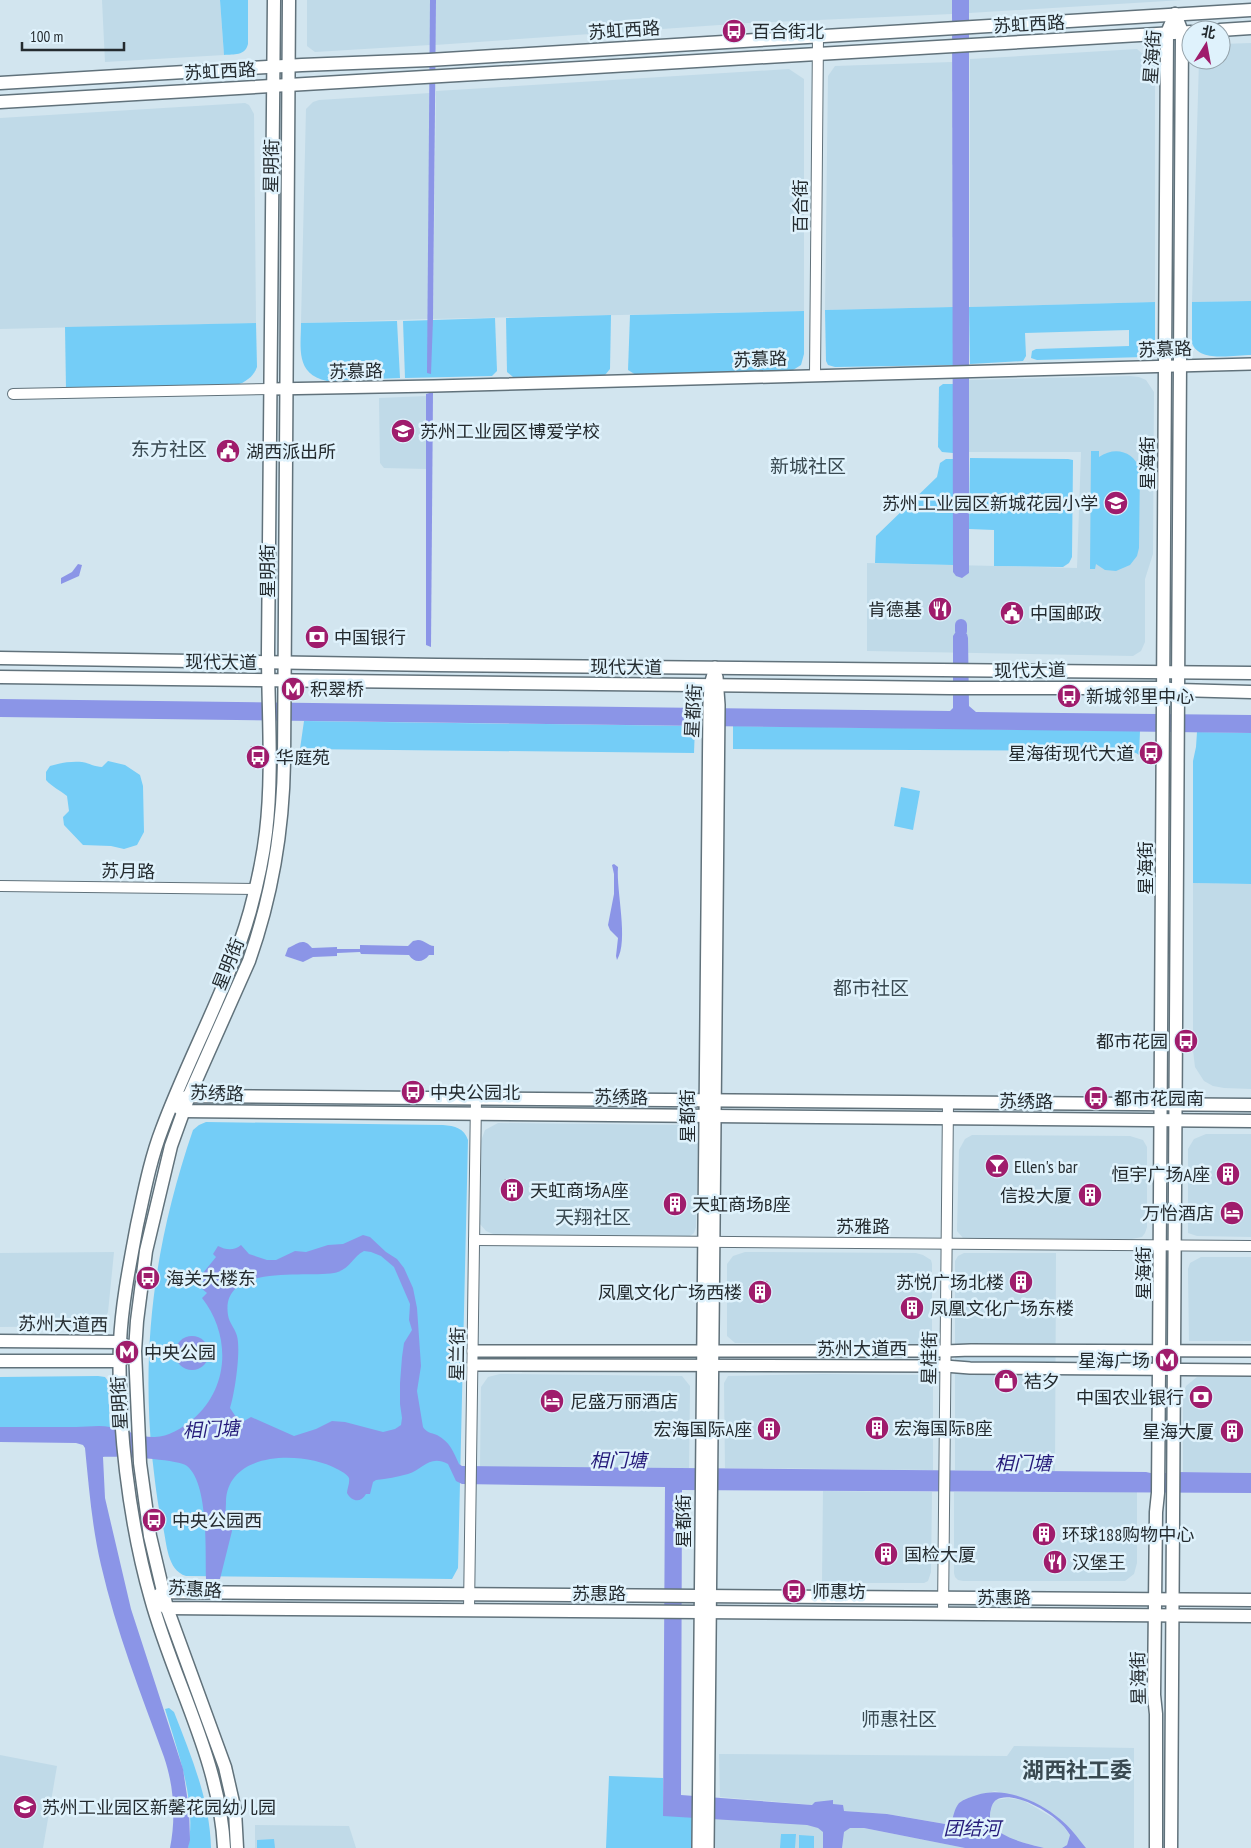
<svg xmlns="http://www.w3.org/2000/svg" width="1251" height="1848" font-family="'PT Sans Narrow','Noto Sans SC',sans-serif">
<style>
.built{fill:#c0dae8}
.green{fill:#74cdf7}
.water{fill:#8b95e7;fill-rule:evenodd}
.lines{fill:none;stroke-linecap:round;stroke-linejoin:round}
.river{stroke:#8b95e7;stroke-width:12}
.tertiary-casing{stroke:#61727b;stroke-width:12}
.secondary-casing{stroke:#61727b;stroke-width:14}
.primary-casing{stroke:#61727b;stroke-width:15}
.tertiary{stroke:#fff;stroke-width:10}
.secondary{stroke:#fff;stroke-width:11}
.primary{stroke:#fff;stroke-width:12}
.labels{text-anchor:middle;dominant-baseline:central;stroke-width:5;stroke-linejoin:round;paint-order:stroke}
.street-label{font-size:18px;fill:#242b2f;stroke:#dff2fc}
.poi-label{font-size:18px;fill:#242b2f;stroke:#dff2fc;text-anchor:start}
.neighbourhood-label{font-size:19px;fill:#3a4a52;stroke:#dff2fc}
.water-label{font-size:19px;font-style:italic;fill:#251b7a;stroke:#dff2fc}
.district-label{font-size:22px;font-weight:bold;fill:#3a4a52;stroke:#dff2fc}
</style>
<rect width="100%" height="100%" fill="#d2e5ef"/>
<g class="built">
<polygon points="102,0 220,0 224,55 105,62"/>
<polygon points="307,0 430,0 430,45 315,52 307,46"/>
<polygon points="436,0 952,0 952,14 748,23 435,45"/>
<polygon points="969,0 1183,0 969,13"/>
<polygon points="1251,43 1251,301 1192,302 1199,60 1221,60 1221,44"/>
<polygon points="1137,49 1155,64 1155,302 970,307 970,59"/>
<polygon points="952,62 953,307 825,310 828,76 835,66"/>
<polygon points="789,69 804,79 804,311 433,319 436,91"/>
<polygon points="430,93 428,319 301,323 306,109 313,102 319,100"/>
<polygon points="245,103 249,105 254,114 256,323 0,329 0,118"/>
<polygon points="1130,376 1139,377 1146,380 1154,392 1153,554 1145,579 1145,642 1141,651 1133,656 867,651 867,563 1077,568 1081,452 969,452 969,380"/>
<polygon points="427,396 427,469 384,468 380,463 379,398"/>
<polygon points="1193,883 1251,884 1251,1089 1224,1088 1213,1086 1204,1081 1195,1067 1193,1050"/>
<polygon points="498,1123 681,1125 688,1128 696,1137 698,1143 696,1227 694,1233 687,1238 498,1236 486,1231 480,1224 481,1141 485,1130"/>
<polygon points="1206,1134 1251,1134 1251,1237 1197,1236 1188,1233 1188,1149 1194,1139"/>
<polygon points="972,1135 1130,1136 1143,1140 1147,1147 1147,1227 1145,1233 1142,1237 1132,1239 963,1238 957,1231 959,1150 965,1139"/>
<polygon points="114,1252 108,1312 103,1323 97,1326 0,1327 0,1253"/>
<polygon points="745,1252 916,1253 923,1255 931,1260 932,1264 932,1337 927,1342 921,1344 735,1343 727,1336 727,1264 733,1256"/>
<polygon points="964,1253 1056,1253 1055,1471 955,1470 955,1261 958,1256"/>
<polygon points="1201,1257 1251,1257 1251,1341 1189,1341 1188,1269 1190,1263"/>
<polygon points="500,1374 682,1376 690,1386 689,1468 480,1467 481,1387 488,1377"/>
<polygon points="823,1374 923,1375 930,1378 933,1386 933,1470 725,1468 724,1383 728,1376"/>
<polygon points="1197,1377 1251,1377 1251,1473 1183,1472 1183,1394 1186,1386"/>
<polygon points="823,1491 932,1492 931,1572 928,1581 924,1583 822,1583"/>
<polygon points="1137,1491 1137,1563 1134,1574 1125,1581 963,1581 958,1580 955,1577 954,1573 954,1492"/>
<polygon points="1014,1746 1134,1748 1134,1848 1086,1848 1061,1820 1049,1811 1021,1798 995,1791 965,1799 959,1803 952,1825 887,1814 843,1811 832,1804 833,1801 813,1805 720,1797 719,1754 1007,1756"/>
<polygon points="0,1755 57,1766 43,1848 0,1848"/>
<polygon points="1008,1798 1022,1800 1033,1806 1060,1822 1070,1835 1067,1845 1062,1848 1044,1848 1016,1841 1005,1836 993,1826 990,1815 992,1805 996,1800"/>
<polygon points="715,1818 864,1828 965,1848 714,1848"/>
<polygon points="255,1825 349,1826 356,1848 255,1848"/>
</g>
<g class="green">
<path d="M220,0h28v44c-3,12 -14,10 -24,11z"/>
<path d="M1251,301v54c-17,0 -52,8 -59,-12v-41z"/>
<polygon points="1155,302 1155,345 1152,351 1144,357 1037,360 1031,358 1032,351 1036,349 1129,346 1129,330 1025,333 1026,356 1023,361 970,364 969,307"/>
<polygon points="953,307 953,365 835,367 828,365 826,361 825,310"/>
<polygon points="804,311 804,354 801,365 793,370 636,375 628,370 630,315"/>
<polygon points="611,315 610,369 605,375 513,377 507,372 506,318"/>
<polygon points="495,318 497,371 492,376 405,378 403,321"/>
<path d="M397,321l3,57 -73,3c-32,-7 -26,-33 -26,-58z"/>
<path d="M256,323l1,44c-4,10 -10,14 -20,18l-171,4 -1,-62z"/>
<polygon points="943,384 953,384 953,453 942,452 938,447 939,387"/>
<path d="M1091,451h8v6c16,-11 34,-6 41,12l-1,79 -2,8 -7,9 -14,6 -11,-1 -9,-6 -1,5h-5z"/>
<polygon points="970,458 1068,459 1073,460 1072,557 1069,563 1063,567 994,566 994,530 969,529"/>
<polygon points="946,459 953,459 953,565 875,563 876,536 937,477 940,463"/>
<polygon points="304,721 695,726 694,753 300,749"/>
<polygon points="733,726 1140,731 1139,755 1136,753 1126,751 733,749"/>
<polygon points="1197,732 1251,733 1251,884 1193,883 1193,761 1196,747"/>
<path d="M108,761l17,4 15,10 3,11 1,46 -7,13 -13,4 -13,-3 -28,-1 -19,-20 -1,-8 6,-6 -2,-15c-7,-6 -15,-9 -21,-16v-8l4,-6c10,-3 21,-5 32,-4 7,1 13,5 20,5z"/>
<polygon points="901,787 920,791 913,830 894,826"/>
<path d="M206,1122l237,3c12,1 21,3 25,15l-10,428 -6,11 -266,-3c-19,-6 -19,-32 -23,-49 -6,-23 -8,-47 -11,-71 -11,-114 4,-218 41,-326l6,-5z"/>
<polygon points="98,1376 105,1377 108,1381 110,1427 0,1427 0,1377"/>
<path d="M169,1708l5,4c17,44 36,88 37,136h-23c9,-46 -10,-95 -23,-139z"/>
<polygon points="609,1776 663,1778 663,1815 693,1817 692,1848 606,1848"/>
<polygon points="781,1834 796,1834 795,1848 780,1848"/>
<polygon points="799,1835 814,1836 814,1848 799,1848"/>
<polygon points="274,1839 275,1848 257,1848 257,1840"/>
</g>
<g class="water">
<polygon points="430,0 436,0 433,319 431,374 427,373"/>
<polygon points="952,0 969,0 969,573 962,578 956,576 953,572"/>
<polygon points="433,392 431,647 426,645 426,394"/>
<polygon points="78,564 82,565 79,576 61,584 61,578 72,572"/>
<polygon points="961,631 967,634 968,638 969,706 976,712 1251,715 1251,733 0,717 0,699 950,711 953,708 953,636 955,633"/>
<path d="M614,864l4,3c-2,24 11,74 -1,93l-1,-4 2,-18 -8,-8 -2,-5 6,-31v-20l-2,-9z"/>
<path d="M418,940c7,0 10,6 16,6v9h-5c-6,8 -15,8 -20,0l-48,-1 -1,-2 -23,1v3l-24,1 -10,5 -18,-6 3,-8c10,-4 15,-11 24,0l25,-1v2h23v-4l48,1 5,-5z"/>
<path d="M363,1235l7,2 16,15 11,7 7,9 9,20 4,20 4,58 -4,25 6,36c3,5 8,6 14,8 13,7 16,16 22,29l3,2 684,6 9,2 22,-2 74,1v20l-569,-3 -1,305 131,10 3,-3 18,-2v4l10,1 1,6 43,3 64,11c2,-7 3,-16 8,-22 5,-4 12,-6 18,-8 27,-9 62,6 83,24 10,8 18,19 26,29h-24l5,-3 3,-10c-9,-18 -49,-42 -69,-37 -6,1 -9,6 -10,11 -8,27 35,34 53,39h-79l-101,-20h-14l-6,4 -2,16h-19v-16l-5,-4 -11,-3 -144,-9 2,-329 -203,-3 -6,-3 -8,-17c-18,-10 -25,5 -40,10 -11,3 -21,5 -32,6l-3,2 -3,12h-4c-5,9 -14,8 -19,-1 0,-4 3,-10 2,-15 -2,-4 -8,-7 -12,-9 -33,-18 -110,-19 -111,33 0,5 -1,13 0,19 2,4 5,5 6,10l-12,48h-14c-1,-27 3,-95 -19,-113 -9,-7 -71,-10 -84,-9l2,41 26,111 52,160 6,40 1,31 -2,8h-18c6,-30 4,-62 -6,-91 -23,-63 -48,-126 -63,-192 -9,-38 -12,-77 -16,-117l-2,-3 -7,-2 -76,-1v-15c25,0 51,0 76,0 11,0 23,-2 34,0 14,2 32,11 45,10 13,0 27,-9 37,-17 38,-32 39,-85 10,-122l5,-5 -6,-5 4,-5 -6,-5 17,-21 -3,-3 5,-8c8,4 16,5 23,-1l8,9 18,6h9l19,-9 11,1 22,-7 15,-1zM364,1251l7,1 10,4 13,11 16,37 -1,16 3,10 -8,13 -2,14 -2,26v21l2,14 -1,7 -6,4 -12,3 -38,-10 -13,-1 -16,8 -22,7 -43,-19 -7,4 -6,-1 -8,-12c5,-15 11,-58 7,-72 -2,-8 -8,-13 -9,-21 -8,-52 77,-37 106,-42 16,-3 18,-16 30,-22z"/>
<circle cx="192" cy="1353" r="17"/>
</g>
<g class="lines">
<polyline class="river" points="961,625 961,631"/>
<g class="tertiary-casing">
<g id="tertiary">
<polyline points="815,375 818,37"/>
<polyline points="13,394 271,389"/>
<polyline points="0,886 256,889"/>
<polyline points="474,1240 1251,1246"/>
<polyline points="469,1610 476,1098"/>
<polyline points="943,1614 948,1103"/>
</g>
</g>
<g class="secondary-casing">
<g id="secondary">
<polyline points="271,389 434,386 1251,364"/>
<polyline points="473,1351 945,1351 971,1350 1251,1351"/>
<polyline points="473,1365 945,1366 970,1368 1251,1370"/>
<polyline points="698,1848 709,705 710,685 715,667"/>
<polyline points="708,1848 719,705 717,677"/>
</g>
</g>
<g class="primary-casing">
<g id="primary">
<polyline points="1220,30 1251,28"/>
<polyline points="0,83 302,65 429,60 1251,10"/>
<polyline points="0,102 1191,32"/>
<polyline points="0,658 437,665 1251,673"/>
<polyline points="0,677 950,688 1163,688 1178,690 1251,692"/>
<polyline points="182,1099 189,1096 1251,1105"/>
<polyline points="178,1107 183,1111 1251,1121"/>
<polyline points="0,1341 120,1342 126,1346"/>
<polyline points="0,1361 120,1361 126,1357"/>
<polyline points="157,1596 163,1592 1251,1600"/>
<polyline points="160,1604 167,1608 1251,1616"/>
<path d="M224,1848c-4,-88 -50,-165 -73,-249 -22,-77 -34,-177 -31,-257 2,-40 10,-79 17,-117 7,-32 13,-65 25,-96 27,-73 67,-143 88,-218 7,-26 13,-53 16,-79 7,-59 2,-121 2,-180l6,-652"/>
<path d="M237,1848l-2,-37 -10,-44 -58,-159 -17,-72 -10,-73 -5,-112 2,-30 9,-70 25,-105 18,-50 60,-135c23,-65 34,-130 35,-199l5,-762"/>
<polyline points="1156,1848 1156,1714 1154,1695 1156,1512 1158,1493 1159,1369 1167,33 1175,14"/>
<polyline points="1171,1848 1182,32 1175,14"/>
</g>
</g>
<use href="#tertiary" class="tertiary"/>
<use href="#secondary" class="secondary"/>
<use href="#primary" class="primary"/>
</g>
<defs>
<g id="bus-disc" transform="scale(1.25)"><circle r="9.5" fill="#9f1c6c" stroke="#dff2fc"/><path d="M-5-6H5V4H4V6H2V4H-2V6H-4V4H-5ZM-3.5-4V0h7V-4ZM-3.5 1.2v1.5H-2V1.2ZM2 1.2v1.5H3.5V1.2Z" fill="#fff"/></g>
<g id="school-disc" transform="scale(1.25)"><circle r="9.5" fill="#9f1c6c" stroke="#dff2fc"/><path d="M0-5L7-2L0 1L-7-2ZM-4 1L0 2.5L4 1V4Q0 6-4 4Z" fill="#fff"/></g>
<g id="civic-disc" transform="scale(1.25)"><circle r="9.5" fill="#9f1c6c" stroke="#dff2fc"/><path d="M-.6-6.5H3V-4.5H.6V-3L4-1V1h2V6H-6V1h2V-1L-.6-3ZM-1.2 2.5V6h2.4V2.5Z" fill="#fff"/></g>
<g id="restaurant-disc" transform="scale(1.25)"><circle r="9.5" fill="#9f1c6c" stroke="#dff2fc"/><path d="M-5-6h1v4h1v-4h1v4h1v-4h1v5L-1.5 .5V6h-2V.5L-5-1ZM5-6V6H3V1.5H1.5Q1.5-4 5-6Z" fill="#fff"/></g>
<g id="bank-disc" transform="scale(1.25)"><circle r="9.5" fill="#9f1c6c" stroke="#dff2fc"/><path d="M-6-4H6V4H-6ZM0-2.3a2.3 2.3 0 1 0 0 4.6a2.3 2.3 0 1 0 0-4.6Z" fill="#fff"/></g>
<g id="metro-disc" transform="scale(1.25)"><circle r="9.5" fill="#9f1c6c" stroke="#dff2fc"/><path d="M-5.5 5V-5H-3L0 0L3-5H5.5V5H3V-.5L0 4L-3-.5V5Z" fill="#fff"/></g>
<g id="bar-disc" transform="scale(1.25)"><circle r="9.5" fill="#9f1c6c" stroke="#dff2fc"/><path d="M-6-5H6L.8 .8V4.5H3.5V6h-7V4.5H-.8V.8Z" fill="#fff"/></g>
<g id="building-disc" transform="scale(1.25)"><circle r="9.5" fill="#9f1c6c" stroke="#dff2fc"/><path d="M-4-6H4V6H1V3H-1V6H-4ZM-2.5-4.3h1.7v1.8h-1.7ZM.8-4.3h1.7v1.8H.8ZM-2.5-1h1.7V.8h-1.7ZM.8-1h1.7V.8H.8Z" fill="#fff"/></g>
<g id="hotel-disc" transform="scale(1.25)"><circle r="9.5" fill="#9f1c6c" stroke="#dff2fc"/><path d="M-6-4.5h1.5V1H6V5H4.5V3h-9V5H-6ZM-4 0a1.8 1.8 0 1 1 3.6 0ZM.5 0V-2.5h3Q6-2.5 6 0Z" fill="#fff"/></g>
<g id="shop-disc" transform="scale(1.25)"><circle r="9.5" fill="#9f1c6c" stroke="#dff2fc"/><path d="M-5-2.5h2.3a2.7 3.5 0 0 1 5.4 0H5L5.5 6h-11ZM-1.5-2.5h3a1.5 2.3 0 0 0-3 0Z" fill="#fff"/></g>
</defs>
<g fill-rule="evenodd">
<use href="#bus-disc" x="734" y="31"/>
<use href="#school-disc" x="403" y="431"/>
<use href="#civic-disc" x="228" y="451"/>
<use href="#school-disc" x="1116" y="503"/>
<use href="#restaurant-disc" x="940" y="609"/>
<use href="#civic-disc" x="1012" y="613"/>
<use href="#bank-disc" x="317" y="637"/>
<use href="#metro-disc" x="293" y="689"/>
<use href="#bus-disc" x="1069" y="696"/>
<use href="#bus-disc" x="1151" y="753"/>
<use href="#bus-disc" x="258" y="757"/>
<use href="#bus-disc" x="1186" y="1041"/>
<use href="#bus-disc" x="413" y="1092"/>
<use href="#bus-disc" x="1096" y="1098"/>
<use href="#bar-disc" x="997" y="1166"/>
<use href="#building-disc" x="1228" y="1174"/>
<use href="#building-disc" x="512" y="1190"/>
<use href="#building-disc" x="1090" y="1195"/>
<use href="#building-disc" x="675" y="1204"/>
<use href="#hotel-disc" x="1232" y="1213"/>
<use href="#bus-disc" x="148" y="1278"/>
<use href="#building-disc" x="1021" y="1282"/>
<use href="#building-disc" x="760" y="1292"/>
<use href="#building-disc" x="912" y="1308"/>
<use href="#metro-disc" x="127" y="1352"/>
<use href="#metro-disc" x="1167" y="1360"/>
<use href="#shop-disc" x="1006" y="1381"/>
<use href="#bank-disc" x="1201" y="1397"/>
<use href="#hotel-disc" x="552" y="1401"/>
<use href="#building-disc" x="877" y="1428"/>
<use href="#building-disc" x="769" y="1429"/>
<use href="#building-disc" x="1232" y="1431"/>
<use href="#bus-disc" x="154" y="1520"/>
<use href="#building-disc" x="1044" y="1534"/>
<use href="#building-disc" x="886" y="1554"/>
<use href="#restaurant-disc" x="1055" y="1562"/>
<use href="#bus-disc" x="794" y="1591"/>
<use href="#school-disc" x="25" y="1807"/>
</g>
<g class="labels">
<g class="street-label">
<text transform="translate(1029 24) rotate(-3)">苏虹西路</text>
<text transform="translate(624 30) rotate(-4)">苏虹西路</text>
<text transform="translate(1152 57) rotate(-86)">星海街</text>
<text transform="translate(220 71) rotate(-3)">苏虹西路</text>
<text transform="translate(271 166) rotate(-89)">星明街</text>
<text transform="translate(800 206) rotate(-90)">百合街</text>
<text transform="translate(1165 349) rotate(-2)">苏慕路</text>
<text transform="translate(760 359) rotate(-2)">苏慕路</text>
<text transform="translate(356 371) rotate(-1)">苏慕路</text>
<text transform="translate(1147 463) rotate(-90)">星海街</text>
<text transform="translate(267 571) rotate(-90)">星明街</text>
<text transform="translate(221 662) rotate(1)">现代大道</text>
<text transform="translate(626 667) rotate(1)">现代大道</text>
<text transform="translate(1030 670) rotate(-1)">现代大道</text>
<text transform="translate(693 711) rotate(-87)">星都街</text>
<text transform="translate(1145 868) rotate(-90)">星海街</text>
<text transform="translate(128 871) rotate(1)">苏月路</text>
<text transform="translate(228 964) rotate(-68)">星明街</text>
<text transform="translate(217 1093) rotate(2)">苏绣路</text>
<text transform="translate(621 1097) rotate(1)">苏绣路</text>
<text transform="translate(1026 1101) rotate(1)">苏绣路</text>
<text transform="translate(687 1116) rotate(-90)">星都街</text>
<text x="863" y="1226">苏雅路</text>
<text transform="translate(1143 1273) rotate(-90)">星海街</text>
<text transform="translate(63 1324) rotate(1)">苏州大道西</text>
<text x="862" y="1348">苏州大道西</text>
<text transform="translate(457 1354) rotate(-89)">星兰街</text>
<text transform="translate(929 1358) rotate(-89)">星桂街</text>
<text transform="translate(119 1403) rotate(-93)">星明街</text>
<text transform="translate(683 1521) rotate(-90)">星都街</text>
<text transform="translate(195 1589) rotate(4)">苏惠路</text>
<text x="599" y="1593">苏惠路</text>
<text x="1004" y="1597">苏惠路</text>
<text transform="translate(1138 1678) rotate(-91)">星海街</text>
</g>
<g class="poi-label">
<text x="752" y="31">百合街北</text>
<text x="420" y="431">苏州工业园区博爱学校</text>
<text x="246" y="451">湖西派出所</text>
<text x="1098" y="503" text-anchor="end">苏州工业园区新城花园小学</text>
<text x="922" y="609" text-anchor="end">肯德基</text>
<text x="1030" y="613">中国邮政</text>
<text x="334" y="637">中国银行</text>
<text x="310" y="689">积翠桥</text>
<text x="1086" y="696">新城邻里中心</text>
<text x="1134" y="753" text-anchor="end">星海街现代大道</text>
<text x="276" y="757">华庭苑</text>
<text x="1168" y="1041" text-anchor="end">都市花园</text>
<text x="430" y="1092">中央公园北</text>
<text x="1114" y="1098">都市花园南</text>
<text x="1014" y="1166">Ellen's bar</text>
<text x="1210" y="1174" text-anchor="end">恒宇广场A座</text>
<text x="530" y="1190">天虹商场A座</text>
<text x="1072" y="1195" text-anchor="end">信投大厦</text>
<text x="692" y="1204">天虹商场B座</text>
<text x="1214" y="1213" text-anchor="end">万怡酒店</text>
<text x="166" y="1278">海关大楼东</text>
<text x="1004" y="1282" text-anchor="end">苏悦广场北楼</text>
<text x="742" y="1292" text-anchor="end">凤凰文化广场西楼</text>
<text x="930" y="1308">凤凰文化广场东楼</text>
<text x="144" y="1352">中央公园</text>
<text x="1150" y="1360" text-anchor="end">星海广场</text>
<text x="1024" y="1381">袺夕</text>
<text x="1184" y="1397" text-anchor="end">中国农业银行</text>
<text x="570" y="1401">尼盛万丽酒店</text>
<text x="894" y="1428">宏海国际B座</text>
<text x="752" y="1429" text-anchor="end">宏海国际A座</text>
<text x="1214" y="1431" text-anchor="end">星海大厦</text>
<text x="172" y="1520">中央公园西</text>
<text x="1062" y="1534">环球188购物中心</text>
<text x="904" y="1554">国检大厦</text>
<text x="1072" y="1562">汉堡王</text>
<text x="812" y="1591">师惠坊</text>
<text x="42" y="1807">苏州工业园区新馨花园幼儿园</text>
</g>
<g class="neighbourhood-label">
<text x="169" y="449">东方社区</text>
<text x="808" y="466">新城社区</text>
<text x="871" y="988">都市社区</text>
<text x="593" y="1217">天翔社区</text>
<text x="899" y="1719">师惠社区</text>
</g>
<g class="water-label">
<text transform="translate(211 1429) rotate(-3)">相门塘</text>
<text x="618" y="1460">相门塘</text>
<text x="1023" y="1463">相门塘</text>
<text x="972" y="1828">团结河</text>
</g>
<g class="district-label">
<text x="1077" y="1770">湖西社工委</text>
</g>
</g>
<g transform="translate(1206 45) rotate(11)"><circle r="24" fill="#dff2fc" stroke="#94a2aa"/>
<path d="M0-4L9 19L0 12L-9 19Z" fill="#9f1c6c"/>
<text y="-8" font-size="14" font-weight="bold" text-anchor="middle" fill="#242b2f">北</text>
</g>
<path d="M22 42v8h102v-8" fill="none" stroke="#242b2f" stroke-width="2.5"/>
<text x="30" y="42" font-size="15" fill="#242b2f" stroke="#dff2fc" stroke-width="4" paint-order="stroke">100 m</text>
</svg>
